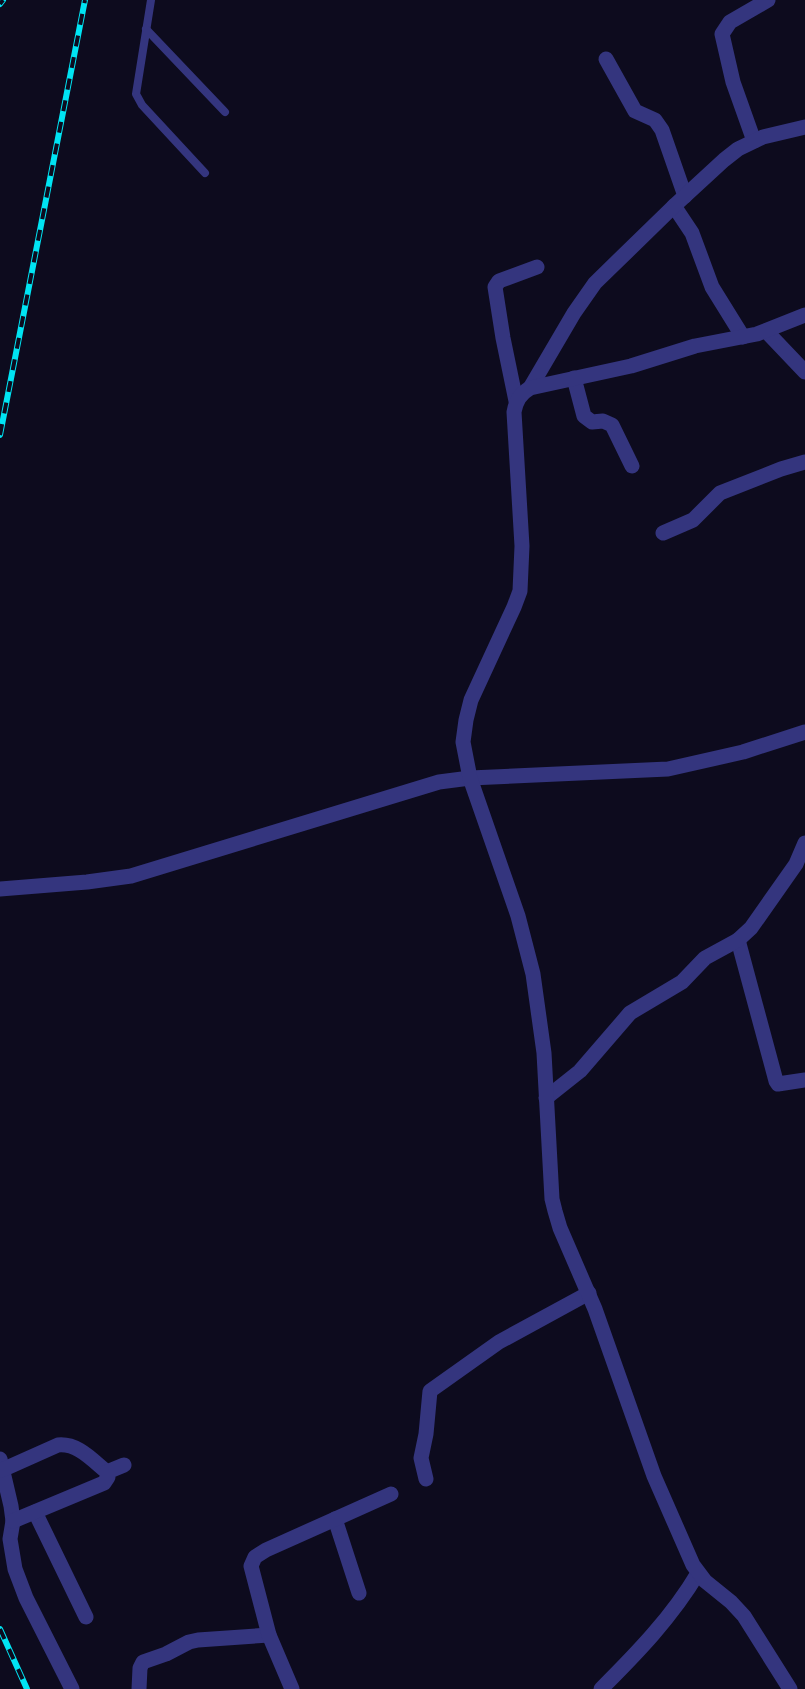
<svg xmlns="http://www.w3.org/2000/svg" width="805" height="1689" font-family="'Fira Sans Condensed',sans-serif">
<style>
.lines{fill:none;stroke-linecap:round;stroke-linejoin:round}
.lane{stroke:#34357e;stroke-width:8}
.street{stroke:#34357e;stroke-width:15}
.rail-casing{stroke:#00e4f3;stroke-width:6}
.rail{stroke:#0d0b1e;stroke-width:4;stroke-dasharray:11;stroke-linecap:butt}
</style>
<rect width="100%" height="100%" fill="#0d0b1e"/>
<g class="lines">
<g class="lane">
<polyline points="151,0 136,94 142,105 205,173"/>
<polyline points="146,29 225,112"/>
</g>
<g class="street">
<polyline points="606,59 635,111 655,120 662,130 685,196"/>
<polyline points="754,141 733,82 722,34 730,22 768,0"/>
<polyline points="674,206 692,233 712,287 743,337"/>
<polyline points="766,331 805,372"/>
<polyline points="574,378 584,416 592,422 603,421 612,425 632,466"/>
<polyline points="530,388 574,313 595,283 674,206 724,160 738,149 763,137 805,127"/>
<polyline points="516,401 503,338 495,287 499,281 537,267"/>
<polyline points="663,533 693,520 720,493 781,469 805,462"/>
<polyline points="0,889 87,882 131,876 439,782 470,778 668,769 743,752 805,732"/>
<polyline points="738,940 776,1081 778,1084 805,1080"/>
<polyline points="546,1098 580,1071 630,1013 682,982 705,958 738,940 751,928 796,864 805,843"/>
<polyline points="0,1459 11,1506 13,1521 10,1539 15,1569 26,1598 72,1689"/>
<path d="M2,1470l56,-25c20,-2 34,15 49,27"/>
<polyline points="426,1479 421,1458 426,1434 430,1391 499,1342 589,1293"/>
<polyline points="35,1512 86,1617"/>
<polyline points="335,1519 359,1593"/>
<polyline points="13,1521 104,1483 108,1477 107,1472 124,1465"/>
<polyline points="139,1689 140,1668 143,1662 166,1654 189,1642 198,1640 269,1635"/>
<polyline points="292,1689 269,1635 251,1566 255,1557 266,1550 391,1494"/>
<path d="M601,1689c36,-36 71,-72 97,-116"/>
<path d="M790,1689l-46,-73 -13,-14 -26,-21 -12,-16 -39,-89 -59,-167 -35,-81 -5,-17 -3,-12 -8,-146 -11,-79 -15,-58 -48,-138 -7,-36 3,-22 5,-20 43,-93 6,-16 2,-45 -8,-134c2,-11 6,-18 16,-24l101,-22 64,-20 62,-12 48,-19"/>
</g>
<g class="rail-casing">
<g id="rail">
<polyline points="0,4 3,0"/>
<polyline points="0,435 85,0"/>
<polyline points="0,1629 27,1689"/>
</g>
</g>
<use href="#rail" class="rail"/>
</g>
</svg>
